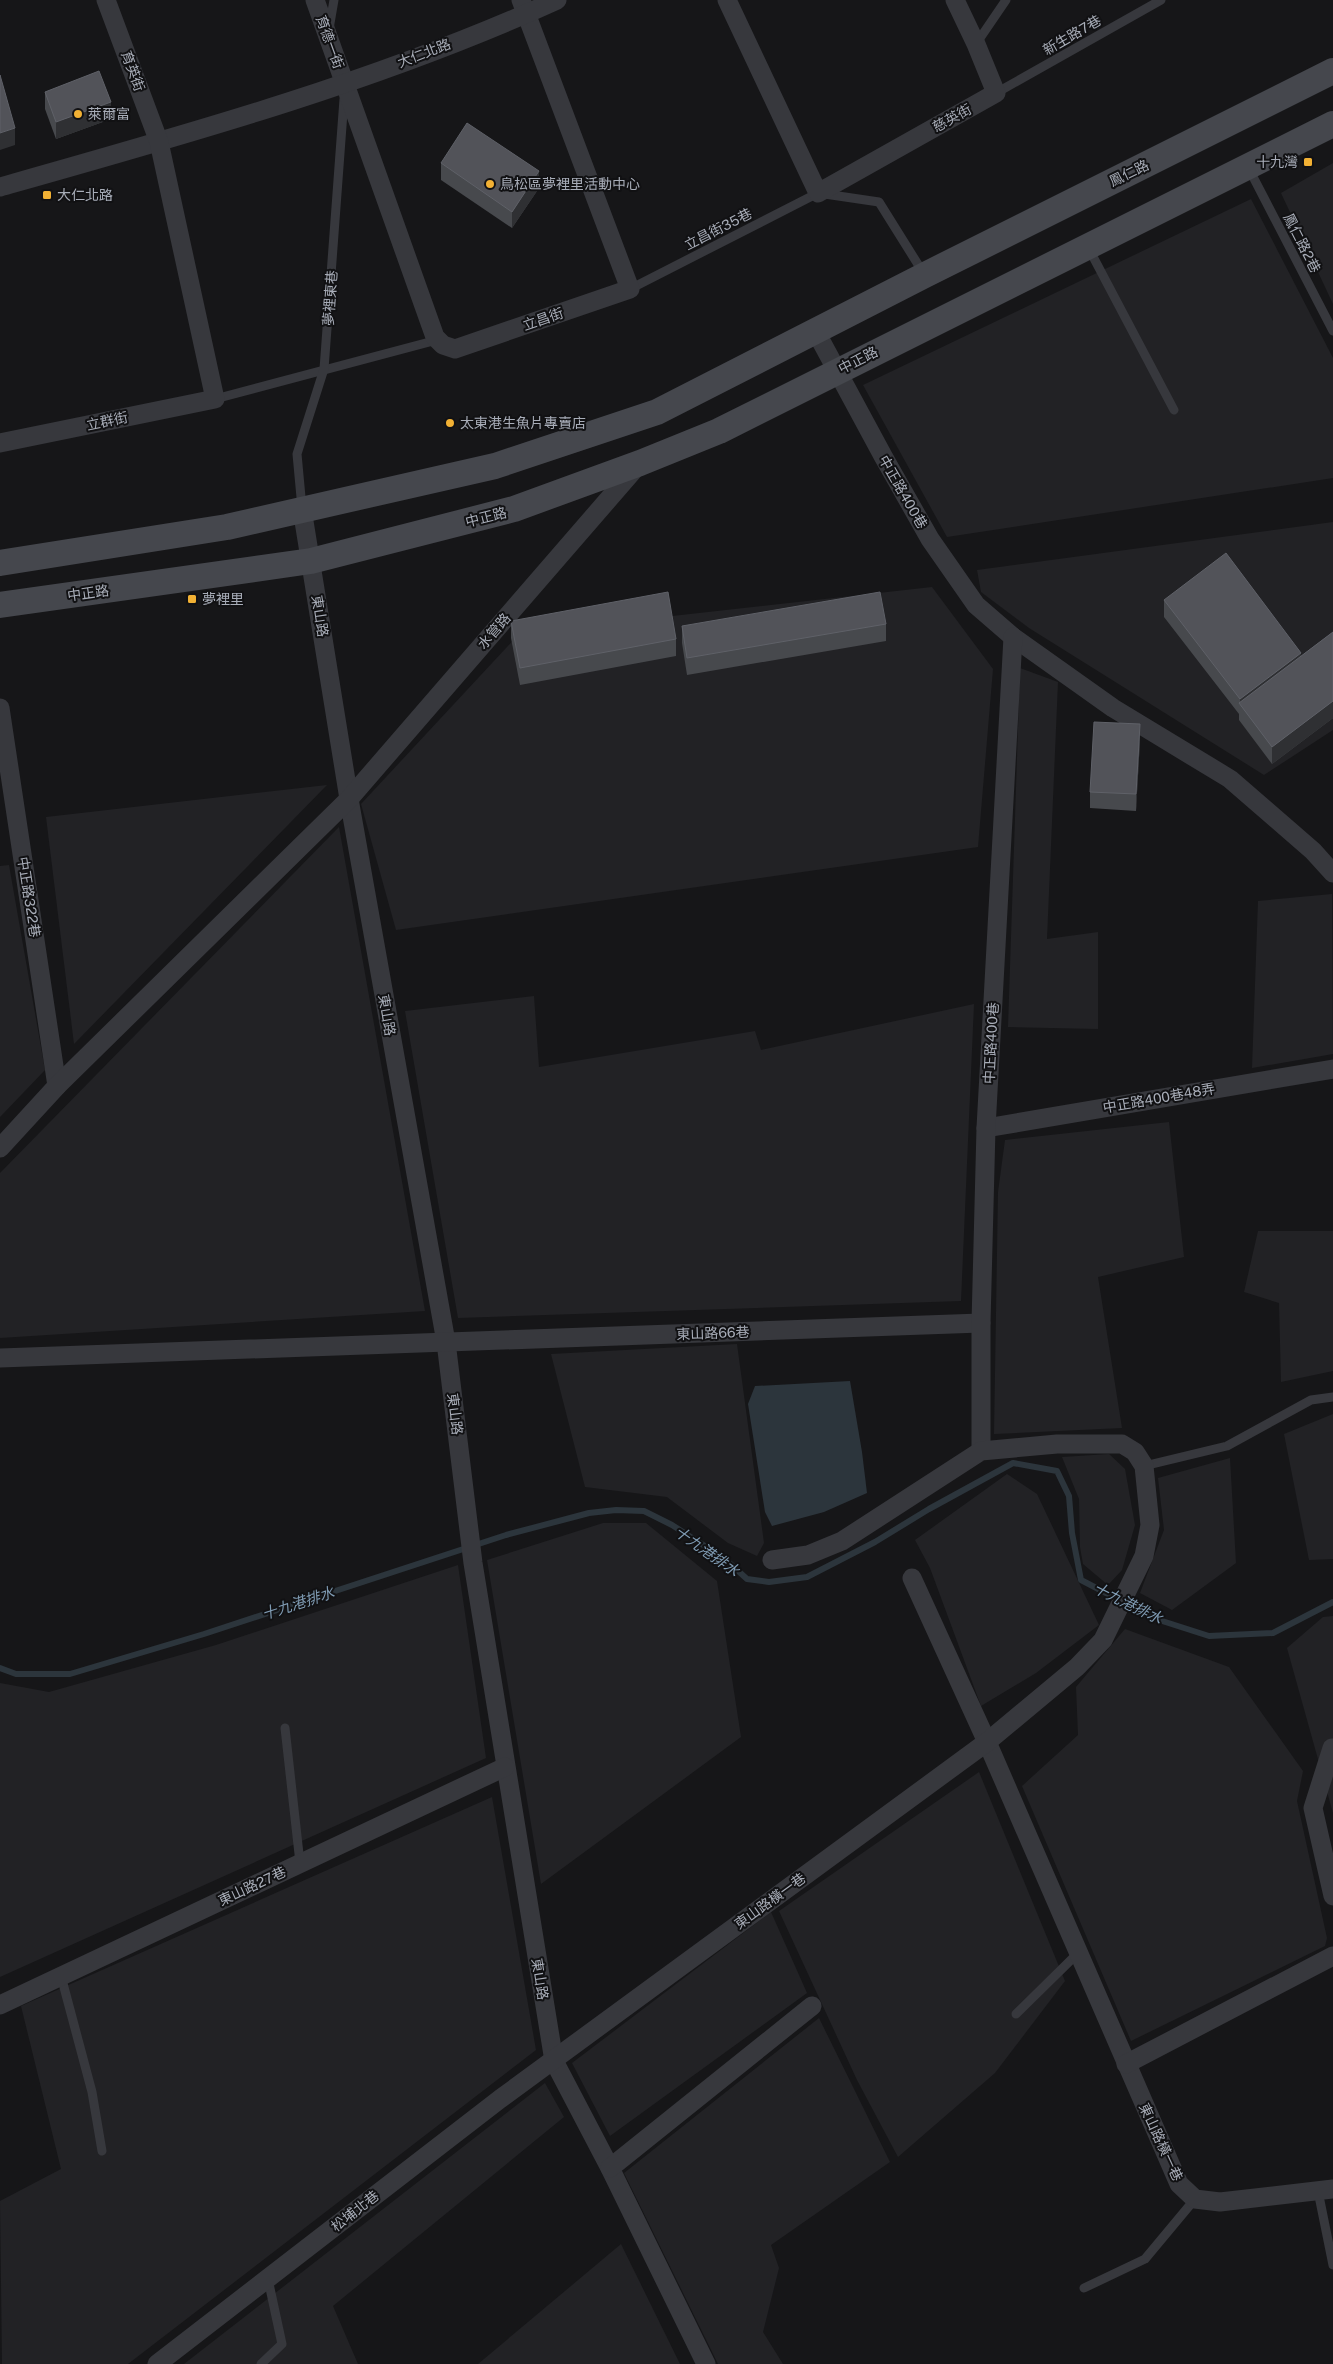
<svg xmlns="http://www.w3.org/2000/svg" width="1333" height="2364" font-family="'Public Sans','Noto Sans TC',sans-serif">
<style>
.built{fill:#222225}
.water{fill:#2c353c}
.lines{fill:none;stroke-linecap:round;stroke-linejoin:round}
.stream{stroke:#2c353c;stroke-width:6}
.lane{stroke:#37383d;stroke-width:9}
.street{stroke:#37383d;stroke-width:19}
.secondary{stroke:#45474d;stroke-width:26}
.wall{fill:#47494d}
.shaded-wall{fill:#2f3033}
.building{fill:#525359;stroke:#5f6168}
.poi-dot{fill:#f2b134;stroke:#111113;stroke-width:2}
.labels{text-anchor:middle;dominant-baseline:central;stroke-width:4;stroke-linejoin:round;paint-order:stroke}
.street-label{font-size:14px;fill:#a8adb8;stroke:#111113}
.poi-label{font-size:14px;fill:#a8adb8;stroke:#111113;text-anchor:start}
.water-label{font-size:15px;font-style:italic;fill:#7f9bb3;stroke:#111113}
</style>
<rect width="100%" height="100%" fill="#161618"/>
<g class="built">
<polygon points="1333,163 1333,304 1281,193"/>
<polygon points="1251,199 1333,358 1333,478 947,537 863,385"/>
<polygon points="1333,522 1333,730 1264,775 1029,628 981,592 977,570"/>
<polygon points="932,587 993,669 978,847 396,930 361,804 520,633"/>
<polygon points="1020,668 1058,682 1047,939 1098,932 1098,1029 1008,1027"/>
<polygon points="327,785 74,1044 46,817"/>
<polygon points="339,827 425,1311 0,1338 0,1173"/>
<polygon points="9,865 45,1070 0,1117 0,866"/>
<polygon points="1332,894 1333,1054 1252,1068 1258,901"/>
<polygon points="534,996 539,1067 755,1031 761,1050 974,1004 961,1301 458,1318 405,1011"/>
<polygon points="1169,1122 1184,1257 1098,1277 1122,1428 994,1434 998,1192 1005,1140"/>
<polygon points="1258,1231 1333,1231 1333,1371 1281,1382 1279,1303 1244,1292"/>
<polygon points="737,1344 764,1543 757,1556 728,1543 667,1497 585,1487 551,1354"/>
<polygon points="1333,1414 1333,1559 1309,1560 1284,1434"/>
<polygon points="1109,1454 1125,1469 1135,1525 1122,1570 1108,1585 1083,1564 1080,1547 1079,1499 1062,1457"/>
<polygon points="1230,1458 1236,1563 1172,1610 1140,1593 1164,1530 1158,1478"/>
<polygon points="1007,1474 1037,1494 1099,1625 1036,1673 981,1706 930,1568 915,1540"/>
<polygon points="603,1523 646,1523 717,1581 741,1737 541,1884 487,1560"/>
<polygon points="458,1565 486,1758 0,1977 0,1683 49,1692 216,1645"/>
<polygon points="1333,1616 1333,1813 1287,1648 1323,1617"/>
<polygon points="1125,1629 1229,1667 1303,1771 1297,1801 1327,1938 1325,1946 1131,2041 1022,1786 1078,1735 1076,1687"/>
<polygon points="979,1772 1065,1981 995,2073 898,2157 857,2080 779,1911"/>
<polygon points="492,1797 536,2050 128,2364 2,2364 0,2201 61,2169 21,2006"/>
<polygon points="771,1912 807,1993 610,2136 572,2063"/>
<polygon points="819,2018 890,2162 771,2245 779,2268 763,2332 783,2364 718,2364 624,2173"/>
<polygon points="545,2083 564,2117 333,2306 358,2364 184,2364"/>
<polygon points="621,2244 680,2364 478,2364"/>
</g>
<polygon class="water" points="850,1381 862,1452 867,1493 824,1512 772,1526 765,1512 748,1404 755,1386"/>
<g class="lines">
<polyline class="stream" points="0,1668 16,1674 70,1674 204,1634 506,1535 589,1513 616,1510 644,1511 672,1525 725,1559 747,1579 769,1582 807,1577 875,1542 929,1509 1013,1463 1057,1471 1069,1496 1072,1533 1081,1580 1156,1619 1209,1636 1273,1633 1333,1602"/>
<g class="lane">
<polyline points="329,29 334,0"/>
<polyline points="976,44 1006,0"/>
<polyline points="996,93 1161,0"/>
<polyline points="1249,169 1333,331"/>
<polyline points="1089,249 1174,410"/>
<polyline points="630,289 818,193 879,202 924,274"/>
<polyline points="215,399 437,340"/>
<polyline points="302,508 297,454 324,369 344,99"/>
<polyline points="1144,1466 1227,1446 1311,1400 1333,1397"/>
<polyline points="285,1728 300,1863"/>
<polyline points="61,1976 92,2092 102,2151"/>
<polyline points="1016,2014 1078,1953"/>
<polyline points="1318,2191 1333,2265"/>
<polyline points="1084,2288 1145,2259 1195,2199"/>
<polyline points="261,2364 282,2344 268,2279"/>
</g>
<g class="street">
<polyline points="315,0 435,337 443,345 455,349 630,289 521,0"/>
<polyline points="727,0 818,193 996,93 976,44 955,0"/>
<path d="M0,187c188,-53 379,-106 557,-187"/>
<polyline points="815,330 883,456 930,539 976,605 1013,637 1113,708 1230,779 1313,851 1333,873"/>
<polyline points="0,443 215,399 159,142 106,0"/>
<polyline points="302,509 349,799 446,1342 473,1563 554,2061 610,2168 706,2364"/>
<polyline points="0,708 57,1086"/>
<polyline points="986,1128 1333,1069"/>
<polyline points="0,1148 57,1086 349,799 639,464"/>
<polyline points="0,1358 981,1323"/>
<polyline points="981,1451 981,1323 986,1128 1013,637"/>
<polyline points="912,1578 987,1742 1179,2184 1195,2199 1220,2202 1333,2189"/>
<polyline points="1332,1748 1313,1808 1333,1896"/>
<polyline points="0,2005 505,1767"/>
<polyline points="1126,2064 1333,1956"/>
<polyline points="610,2168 812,2006"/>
<polyline points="157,2364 500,2099 987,1742 1077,1667 1103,1640 1144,1556 1150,1525 1144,1466 1135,1452 1122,1444 1057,1444 981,1451 842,1541 808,1555 772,1560"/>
</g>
<g class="secondary">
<polyline points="0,563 227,527 495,466 657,412 925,275 1333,71"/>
<polyline points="0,605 311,561 514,509 640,463 719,431 1333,124"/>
</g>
</g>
<g class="wall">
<polygon points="45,92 111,119 56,139 45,109"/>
<polygon points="441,163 539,188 512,228 441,180"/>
<polygon points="1164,600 1301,656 1333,632 1333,718 1272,764 1239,720 1239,714 1164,617"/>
<polygon points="511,621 676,639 676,656 520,685 511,638"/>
<polygon points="886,624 886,641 687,675 682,643 682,626"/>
<polygon points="1140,741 1136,811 1090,808 1090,792"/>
</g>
<g class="shaded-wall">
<polygon points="111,102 111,119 56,139 56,122"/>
<polygon points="15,128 15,145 0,150 0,133"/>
<polygon points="539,171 539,188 512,228 512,212"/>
<polygon points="1301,653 1301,670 1240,705 1240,699"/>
<polygon points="1333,701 1333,718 1272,764 1272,747"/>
<polygon points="1140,724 1140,741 1136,811 1136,794"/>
</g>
<g class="building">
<polygon points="99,71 111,102 56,122 45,92"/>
<polygon points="0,75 15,128 0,133"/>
<polygon points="467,123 539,171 512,212 441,163"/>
<polygon points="1226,553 1301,653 1240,699 1164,600"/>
<polygon points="668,592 676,639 520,668 511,621"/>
<polygon points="880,592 886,624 687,658 682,626"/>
<polygon points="1333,632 1333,701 1272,747 1239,703"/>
<polygon points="1094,722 1140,724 1136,794 1090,792"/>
</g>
<g class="poi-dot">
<circle cx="78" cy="114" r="5"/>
<rect x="1303" y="157" width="10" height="10" rx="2.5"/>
<circle cx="490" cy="184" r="5"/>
<rect x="42" y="190" width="10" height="10" rx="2.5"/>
<circle cx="450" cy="423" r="5"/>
<rect x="187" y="594" width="10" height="10" rx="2.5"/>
</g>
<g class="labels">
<g class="street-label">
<text transform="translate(1072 35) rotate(-30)">新生路7巷</text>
<text transform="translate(330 42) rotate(70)">育德一街</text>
<text transform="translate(424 53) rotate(-21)">大仁北路</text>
<text transform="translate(133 71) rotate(70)">育英街</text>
<text transform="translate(952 118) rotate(-29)">慈英街</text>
<text transform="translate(1129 173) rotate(-26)">鳳仁路</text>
<text transform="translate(718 229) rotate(-27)">立昌街35巷</text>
<text transform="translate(1302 243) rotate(63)">鳳仁路2巷</text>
<text transform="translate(330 298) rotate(-86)">夢裡東巷</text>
<text transform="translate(543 319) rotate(-19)">立昌街</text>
<text transform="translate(858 360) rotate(-27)">中正路</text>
<text transform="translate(107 421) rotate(-12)">立群街</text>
<text transform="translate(903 492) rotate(60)">中正路400巷</text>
<text transform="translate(486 517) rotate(-14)">中正路</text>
<text transform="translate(88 593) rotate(-8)">中正路</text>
<text transform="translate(320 616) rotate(81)">東山路</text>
<text transform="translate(494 631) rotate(-49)">水管路</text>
<text transform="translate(29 897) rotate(81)">中正路322巷</text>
<text transform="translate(387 1015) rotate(80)">東山路</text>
<text transform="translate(991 1043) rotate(-87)">中正路400巷</text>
<text transform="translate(1159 1098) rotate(-10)">中正路400巷48弄</text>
<text transform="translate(713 1333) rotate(-2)">東山路66巷</text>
<text transform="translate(455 1414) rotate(83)">東山路</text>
<text transform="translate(252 1886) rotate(-25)">東山路27巷</text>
<text transform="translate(770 1901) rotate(-36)">東山路橫一巷</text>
<text transform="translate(540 1979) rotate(81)">東山路</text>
<text transform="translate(1161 2142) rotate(65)">東山路橫一巷</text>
<text transform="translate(355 2211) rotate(-38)">松埔北巷</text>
</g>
<g class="poi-label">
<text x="88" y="114">萊爾富</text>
<text x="1298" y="162" text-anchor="end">十九灣</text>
<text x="500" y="184">鳥松區夢裡里活動中心</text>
<text x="57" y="195">大仁北路</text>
<text x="460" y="423">太東港生魚片專賣店</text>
<text x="202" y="599">夢裡里</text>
</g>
<g class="water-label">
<text transform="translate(707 1551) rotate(35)">十九港排水</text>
<text transform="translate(298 1603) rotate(-18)">十九港排水</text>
<text transform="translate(1128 1603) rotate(26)">十九港排水</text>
</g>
</g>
</svg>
